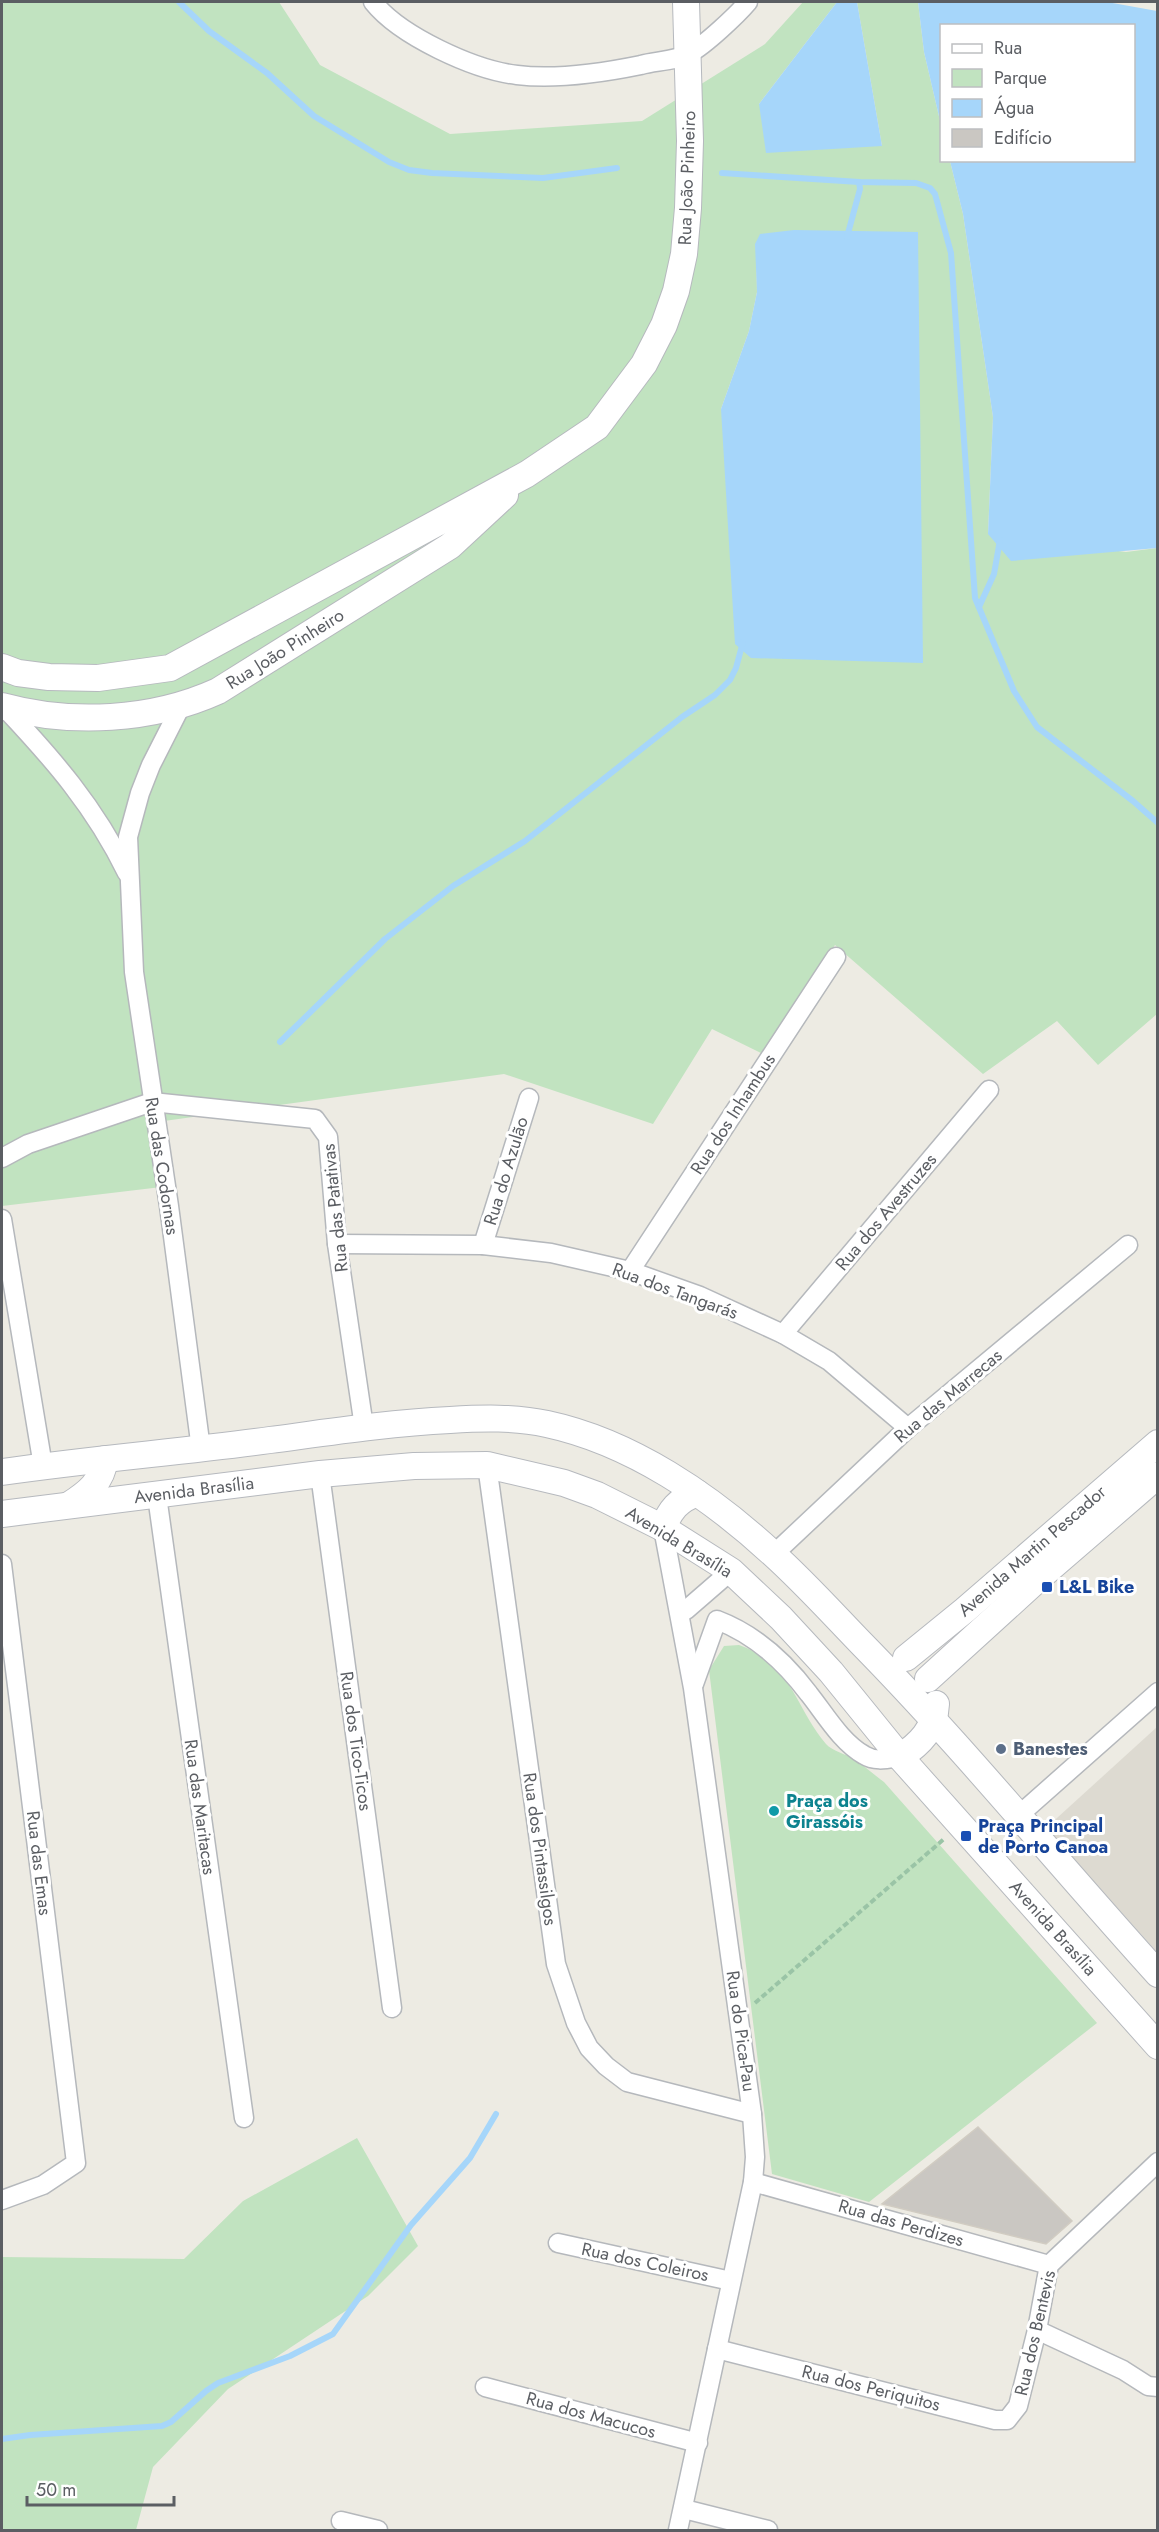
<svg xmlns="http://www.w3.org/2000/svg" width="1159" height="2532" font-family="Jost,sans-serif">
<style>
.education{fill:#dddad1}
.green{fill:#c1e3c0;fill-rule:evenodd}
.water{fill:#a6d6fa}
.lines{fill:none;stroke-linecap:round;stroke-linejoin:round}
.stream{stroke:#a6d6fa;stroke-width:6}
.building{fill:#cac7c2;stroke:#d1ccc2;stroke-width:1.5}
.street-casing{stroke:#b5b8bc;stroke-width:21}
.secondary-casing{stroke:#b6b9be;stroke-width:28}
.path{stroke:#9ac4a6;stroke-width:4;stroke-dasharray:6 3;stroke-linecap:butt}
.street{stroke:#fff;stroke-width:18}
.secondary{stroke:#fff;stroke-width:26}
.transit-dot{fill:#1a4fb4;stroke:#fff;stroke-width:2}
.service-dot{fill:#5c6f8a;stroke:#fff;stroke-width:2}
.culture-dot{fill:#0f9aa8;stroke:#fff;stroke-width:2}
.labels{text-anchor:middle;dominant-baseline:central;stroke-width:6;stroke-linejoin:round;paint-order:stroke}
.street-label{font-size:18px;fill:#5b5e63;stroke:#fff}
.transit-label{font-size:18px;font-weight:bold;fill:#164399;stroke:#fff;text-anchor:start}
.service-label{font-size:18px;font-weight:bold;fill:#4e5e75;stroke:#fff;text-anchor:start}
.culture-label{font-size:18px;font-weight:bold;fill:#0d838f;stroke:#fff;text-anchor:start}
</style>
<rect width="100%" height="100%" fill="#edebe3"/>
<polygon class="education" points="1157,1727 1157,1952 1046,1828"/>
<g class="green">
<path d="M2,2h277l41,63 130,69 192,-13 123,-77 38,-42h34l-78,102 123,42 -25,-144h61l6,50 17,73 1,35 8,1 13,53 30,203 -5,117 138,18 31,-4v466l-59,51 -41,-44 -74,53 -148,-129 -72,109 -51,-25 -59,95 -149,-50 -340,47 6,65 -168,20zM756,244l167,419 -202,-254 28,-78 8,-39z"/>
<path d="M739,1645c53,18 55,61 87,99 6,7 20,10 28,15 11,7 20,16 30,23l213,241 -228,179 -97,-28 -63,-504 15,-24z"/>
<polygon points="357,2138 418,2246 368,2296 228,2389 153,2467 136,2530 2,2530 2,2257 184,2259 243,2201"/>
</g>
<g class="water">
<polygon points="837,2 857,2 882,146 766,153 759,104"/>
<polygon points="918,2 1107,2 1157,11 1157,548 1011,561 988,534 993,417 963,214 950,161 1134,160 1134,26 942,26 941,125 924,52"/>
<polygon points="794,230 918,232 923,663 751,658 735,644 721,409 749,331 757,292 755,244 760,234"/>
</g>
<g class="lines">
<g class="stream">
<polyline points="179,2 209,31 267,73 314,116 389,162 409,170 432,173 543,178 617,168"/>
<polyline points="722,173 859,182 916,183 930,188 935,194 951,253 975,598 1014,691 1037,727 1133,801 1158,823"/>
<polyline points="847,237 860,189 859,182"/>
<polyline points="979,607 994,574 1000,540"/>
<polyline points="280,1042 385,939 453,886 525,841 682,717 715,695 730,680 736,668 743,642"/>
<polyline points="2,2439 30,2435 162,2426 171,2422 206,2391 218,2383 290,2356 333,2334 411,2225 470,2158 496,2114"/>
</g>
</g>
<polygon class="building" points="978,2127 1072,2221 1046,2244 882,2204"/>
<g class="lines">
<g class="street-casing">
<g id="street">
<path d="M373,2c27,34 101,68 144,73 40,5 85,-2 124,-10 14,-4 36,-4 49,-12 15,-8 47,-38 58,-51"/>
<polyline points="182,704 151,765 140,793 128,837 134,972 169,1206 201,1449"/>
<path d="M3,706c50,53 92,101 124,167"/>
<polyline points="2,1158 28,1144 152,1102 315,1119 328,1137 337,1244 364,1427"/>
<polyline points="2,1219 43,1466"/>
<polyline points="337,1244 483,1245 551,1253 630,1271 700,1296 783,1334 829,1361 908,1428"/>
<polyline points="483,1245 529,1098"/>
<polyline points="630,1271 836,957"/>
<polyline points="783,1334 989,1090"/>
<polyline points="487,1465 556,1964 576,2023 589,2048 606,2066 627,2082 752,2114"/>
<polyline points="320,1474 392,2008"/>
<polyline points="157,1496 244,2118"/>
<polyline points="663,1528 693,1688 752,2114 755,2157 753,2182 678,2530"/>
<polyline points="774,1554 908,1428 1128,1245"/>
<polyline points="2,1564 76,2163 43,2185 2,2200"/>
<polyline points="686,1610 731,1571"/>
<path d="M694,1684l23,-64c37,14 68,42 92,74 16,20 32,48 55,61 11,7 23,4 36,2"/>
<polyline points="1018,1816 1158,1692"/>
<polyline points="753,2182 1049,2265"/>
<polyline points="558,2243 731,2281"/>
<polyline points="1037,2330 1123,2370 1148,2386 1158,2387"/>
<polyline points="717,2349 995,2420 1007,2420 1018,2406 1037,2330 1049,2265 1158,2162"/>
<polyline points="485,2387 698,2443"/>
<polyline points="684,2509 768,2530"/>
<polyline points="341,2521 378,2530"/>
</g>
</g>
<g class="secondary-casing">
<g id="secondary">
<polyline points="2,667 18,673 49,677 98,678 170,668 527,474 597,427 644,364 664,325 676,291 684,254 688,208 690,141 686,2"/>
<path d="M2,706c69,19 150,15 216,-15l232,-145 55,-51"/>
<path d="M2,1472c89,-13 179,-20 268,-32 60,-8 119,-17 180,-20 32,-2 65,-3 97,4 84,18 163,72 226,130 31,28 59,59 88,89 104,106 197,221 297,331"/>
<path d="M69,1505c19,-12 33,-23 36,-46"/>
<polyline points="2,1514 320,1474 414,1466 487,1465 564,1483 597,1495 663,1528 731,1571 781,1618 831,1672 900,1757 1158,2046"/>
<path d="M663,1528c7,-18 15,-28 34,-35"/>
<polyline points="906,1658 965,1610 1158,1443"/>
<polyline points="928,1679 1040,1577 1158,1475"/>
<path d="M900,1757c20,-13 35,-28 36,-53"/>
</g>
</g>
<polyline class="path" points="755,2003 944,1839"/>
<use href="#street" class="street"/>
<use href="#secondary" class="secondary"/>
</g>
<g class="transit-dot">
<rect x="1041" y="1581" width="12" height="12" rx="3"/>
<rect x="960" y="1830" width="12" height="12" rx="3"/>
</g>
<circle class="service-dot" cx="1001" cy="1749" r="6"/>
<circle class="culture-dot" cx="774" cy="1811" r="6"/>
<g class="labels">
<g class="street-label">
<text transform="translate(687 178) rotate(-88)">Rua João Pinheiro</text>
<text transform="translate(285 649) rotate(-32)">Rua João Pinheiro</text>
<text transform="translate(733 1114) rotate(-57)">Rua dos Inhambus</text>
<text transform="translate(162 1166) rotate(81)">Rua das Codornas</text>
<text transform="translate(506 1171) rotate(-73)">Rua do Azulão</text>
<text transform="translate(335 1208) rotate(-96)">Rua das Patativas</text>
<text transform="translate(886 1212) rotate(-50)">Rua dos Avestruzes</text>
<text transform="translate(675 1291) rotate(20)">Rua dos Tangarás</text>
<text transform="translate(948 1396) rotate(-40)">Rua das Marrecas</text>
<text transform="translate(194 1490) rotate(-7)">Avenida Brasília</text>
<text transform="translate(679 1542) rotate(31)">Avenida Brasília</text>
<text transform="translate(1032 1551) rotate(-41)">Avenida Martin Pescador</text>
<text transform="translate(356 1741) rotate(82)">Rua dos Tico-Ticos</text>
<text transform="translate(200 1807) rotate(82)">Rua das Maritacas</text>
<text transform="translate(540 1849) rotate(82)">Rua dos Pintassilgos</text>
<text transform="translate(39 1863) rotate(83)">Rua das Emas</text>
<text transform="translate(1053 1928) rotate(48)">Avenida Brasília</text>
<text transform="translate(741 2031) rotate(82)">Rua do Pica-Pau</text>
<text transform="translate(901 2223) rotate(16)">Rua das Perdizes</text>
<text transform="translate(645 2262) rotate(12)">Rua dos Coleiros</text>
<text transform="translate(1035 2333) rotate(-77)">Rua dos Bentevis</text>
<text transform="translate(871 2388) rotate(14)">Rua dos Periquitos</text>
<text transform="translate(591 2415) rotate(15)">Rua dos Macucos</text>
</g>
<g class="transit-label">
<text x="1059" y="1587">L&amp;L Bike</text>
<text x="978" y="1826">Praça Principal<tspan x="978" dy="21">de Porto Canoa</tspan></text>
</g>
<g class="service-label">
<text x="1013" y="1749">Banestes</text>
</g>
<g class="culture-label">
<text x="786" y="1801">Praça dos<tspan x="786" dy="21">Girassóis</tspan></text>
</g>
</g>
<rect width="1159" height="2532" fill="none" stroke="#5b5e63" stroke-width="6"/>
<rect x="940" y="24" width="195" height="138" fill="#ffffff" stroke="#bdbfc1" stroke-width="1.5"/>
<rect x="952" y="44" width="30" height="9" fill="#ffffff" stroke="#bdbfc1" stroke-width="1.5"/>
<text x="994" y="54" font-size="18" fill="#5b5e63">Rua</text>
<rect x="952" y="69" width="30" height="18" fill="#c1e3c0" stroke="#bdbfc1" stroke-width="1.5"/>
<text x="994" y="84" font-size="18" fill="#5b5e63">Parque</text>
<rect x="952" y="99" width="30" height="18" fill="#a6d6fa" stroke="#bdbfc1" stroke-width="1.5"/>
<text x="994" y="114" font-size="18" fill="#5b5e63">Água</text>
<rect x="952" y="129" width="30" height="18" fill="#cac7c2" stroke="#bdbfc1" stroke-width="1.5"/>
<text x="994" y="144" font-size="18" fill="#5b5e63">Edifício</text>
<path d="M27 2496v9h147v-9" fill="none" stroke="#5b5e63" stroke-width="3"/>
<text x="36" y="2496" font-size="18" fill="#5b5e63" stroke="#ffffff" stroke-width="4.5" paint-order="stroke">50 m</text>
</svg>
